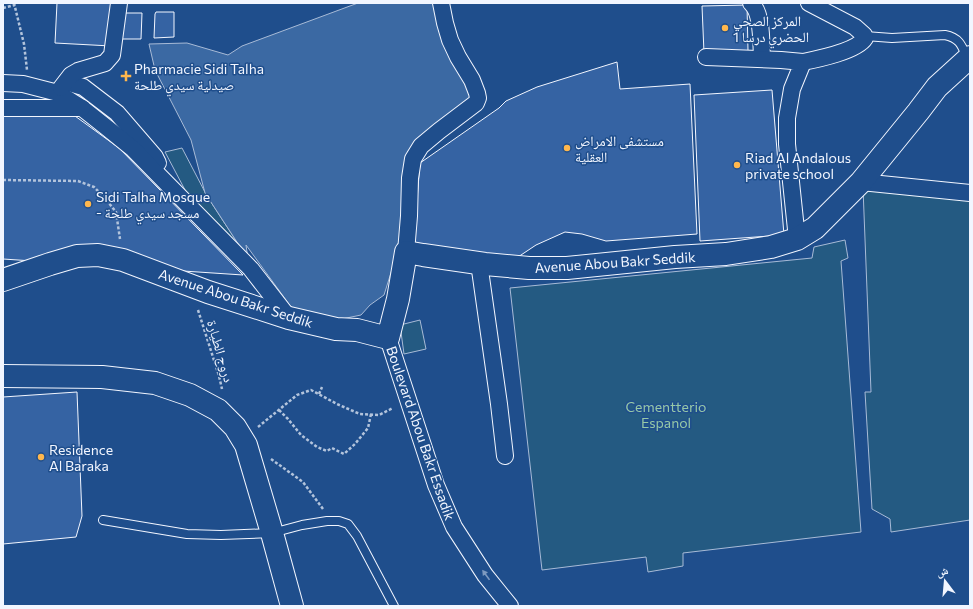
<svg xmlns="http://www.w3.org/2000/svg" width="973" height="609" font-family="Commissioner,'Noto Naskh Arabic',sans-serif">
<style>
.green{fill:#245a82;stroke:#a8bbd7}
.water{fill:#3b69a3;stroke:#a8bbd7}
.building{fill:#3563a3;stroke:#f2f6ff}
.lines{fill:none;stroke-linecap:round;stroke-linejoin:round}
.lane-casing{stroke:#f2f6ff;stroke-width:10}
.street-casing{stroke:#f2f6ff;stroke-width:18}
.secondary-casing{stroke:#f2f6ff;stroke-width:24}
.path{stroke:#b3c4dc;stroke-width:2.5;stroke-dasharray:3 2;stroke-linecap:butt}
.lane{stroke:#1f4e8c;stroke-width:8}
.street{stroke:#1f4e8c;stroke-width:16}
.secondary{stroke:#1f4e8c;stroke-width:22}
.oneway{fill:#7e9ac0}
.poi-dot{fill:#ffb74d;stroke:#1f4e8c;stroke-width:1.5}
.labels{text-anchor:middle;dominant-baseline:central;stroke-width:3;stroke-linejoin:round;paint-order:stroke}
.poi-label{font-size:14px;fill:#f2f6ff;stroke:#1f4e8c;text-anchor:start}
.street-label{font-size:14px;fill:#f2f6ff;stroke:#1f4e8c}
.park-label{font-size:14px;fill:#97c8a6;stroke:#1f4e8c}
</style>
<rect width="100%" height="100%" fill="#1f4e8c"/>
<g class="green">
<polygon points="182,148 207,196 244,253 194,207 165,152"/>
<polygon points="863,188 970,200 970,520 891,532 890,519 872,509 865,392 871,392"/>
<polygon points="845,240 848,258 841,261 861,532 683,553 683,566 648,572 646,557 542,570 510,288 812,258 814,247"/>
<polygon points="420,320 426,349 404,354 400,325"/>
</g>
<polygon class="water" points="358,3 434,3 478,98 411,147 400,244 384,295 370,305 361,315 337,320 294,311 246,245 248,259 205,193 191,140 155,70 149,44 187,43 228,55 242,46"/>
<g class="building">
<polygon points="57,3 119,3 111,46 55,43"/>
<polygon points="747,5 748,51 704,53 702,6"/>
<polygon points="156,12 174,12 174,37 154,38 155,14"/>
<polygon points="122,13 142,13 141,39 118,39"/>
<polygon points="617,62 620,89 690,84 697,234 606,241 582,234 565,232 536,245 515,259 415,247 415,224 420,163 499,108 506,101 537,87"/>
<polygon points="772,90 784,235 700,241 694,95"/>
<polygon points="3,114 75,116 119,148 243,275 3,259"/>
<polygon points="77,392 82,516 76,537 3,544 3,397"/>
</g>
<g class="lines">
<g class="lane-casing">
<g id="lane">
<path d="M865,36l27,2 53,-3c15,3 17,11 22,23"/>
<polyline points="103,520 187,534 221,535 272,533 302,525 327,521 339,521 348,524 357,536 394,606"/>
</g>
</g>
<g class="street-casing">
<g id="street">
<path d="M751,3c12,10 10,42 11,56"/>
<polyline points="706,57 781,60 803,62 792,89 787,118 787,144 797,239"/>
<path d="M803,62c15,-3 54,-11 62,-24l-1,-3 -9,-8 -46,-24"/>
<polyline points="66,82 83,87 117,113 155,157 158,163"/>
<polyline points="3,83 23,84 58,93 82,108 106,127 132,148 251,269 289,318"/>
<polyline points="61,88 71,75 78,71 105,63 112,55 119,3"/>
<polyline points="3,108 82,108"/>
<polyline points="861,182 970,193"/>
<polyline points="406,252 409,216 410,178 413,159 421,146 439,131 476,103 478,98 477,93 472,80 458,57 450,40 445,23 441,3"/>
<polyline points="479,263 499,404 505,456"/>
<polyline points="388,338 400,375 436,485 454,527 485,575 510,606"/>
</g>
</g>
<g class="secondary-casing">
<g id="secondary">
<polyline points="3,280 50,264 77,256 98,255 123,260 208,292 289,318 336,329 357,330 388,338 398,299 406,252 423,255 485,264 529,268 567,268 675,257 726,254 771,247 797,239 815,228 861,182 918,112 937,87 970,57"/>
<polyline points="3,376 102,377 155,383 190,395 218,410 235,427 246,445 272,533 292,606"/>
</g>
</g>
<g class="path">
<polyline points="14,3 24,44 27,70"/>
<polyline points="3,8 15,5"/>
<polyline points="3,180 78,181 94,187 104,197 116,212 120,239"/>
<polyline points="198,310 219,376 222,389"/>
<polyline points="319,394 322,387"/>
<polyline points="279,410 288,419 301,435 317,447 327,451 332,448 344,454 355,444 368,428 371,414"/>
<polyline points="258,427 297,395 311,390 337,404 360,414 379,415 393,408"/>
<polyline points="271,459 303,482 323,509"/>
</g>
<use href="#lane" class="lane"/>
<use href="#street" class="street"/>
<use href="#secondary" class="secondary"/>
</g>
<defs><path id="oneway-solid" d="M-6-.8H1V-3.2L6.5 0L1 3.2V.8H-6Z"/></defs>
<use class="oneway" href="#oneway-solid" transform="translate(486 575) rotate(-126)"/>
<g class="poi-dot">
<circle cx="725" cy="28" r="4"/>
<path d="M124 70h4v4h4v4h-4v4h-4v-4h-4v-4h4z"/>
<circle cx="567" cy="148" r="4"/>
<circle cx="737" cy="165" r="4"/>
<circle cx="88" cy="204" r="4"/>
<circle cx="41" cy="457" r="4"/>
</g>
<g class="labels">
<g class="poi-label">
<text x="733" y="20">المركز الصحي<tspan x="733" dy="16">الحضري درسا 1</tspan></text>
<text x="134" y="68">Pharmacie Sidi Talha<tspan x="134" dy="16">صيدلية سيدي طلحة</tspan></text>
<text x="575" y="140">مستشفى الامراض<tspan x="575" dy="16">العقلية</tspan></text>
<text x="745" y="157">Riad Al Andalous<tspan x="745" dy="16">private school</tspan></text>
<text x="96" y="196">Sidi Talha Mosque<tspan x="96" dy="16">- مسجد سيدي طلحة</tspan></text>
<text x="49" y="449">Residence<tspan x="49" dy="16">Al Baraka</tspan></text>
</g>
<g class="street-label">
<text transform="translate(615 262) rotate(-4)">Avenue Abou Bakr Seddik</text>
<text transform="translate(236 298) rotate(18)">Avenue Abou Bakr Seddik</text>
<text transform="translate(221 351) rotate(74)">دروج الطيارة</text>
<text transform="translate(421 433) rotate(71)">Boulevard Abou Bakr Essadik</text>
</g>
<g class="park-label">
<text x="666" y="406">Cementterio<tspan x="666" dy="16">Espanol</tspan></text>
</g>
</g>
<rect width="973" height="609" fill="none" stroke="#f2f6ff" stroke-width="8"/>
<g transform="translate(945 581) rotate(344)" stroke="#1f4e8c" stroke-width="3" paint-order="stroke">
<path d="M0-3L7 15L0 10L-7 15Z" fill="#f2f6ff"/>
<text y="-6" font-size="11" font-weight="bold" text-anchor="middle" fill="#f2f6ff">ش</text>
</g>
</svg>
